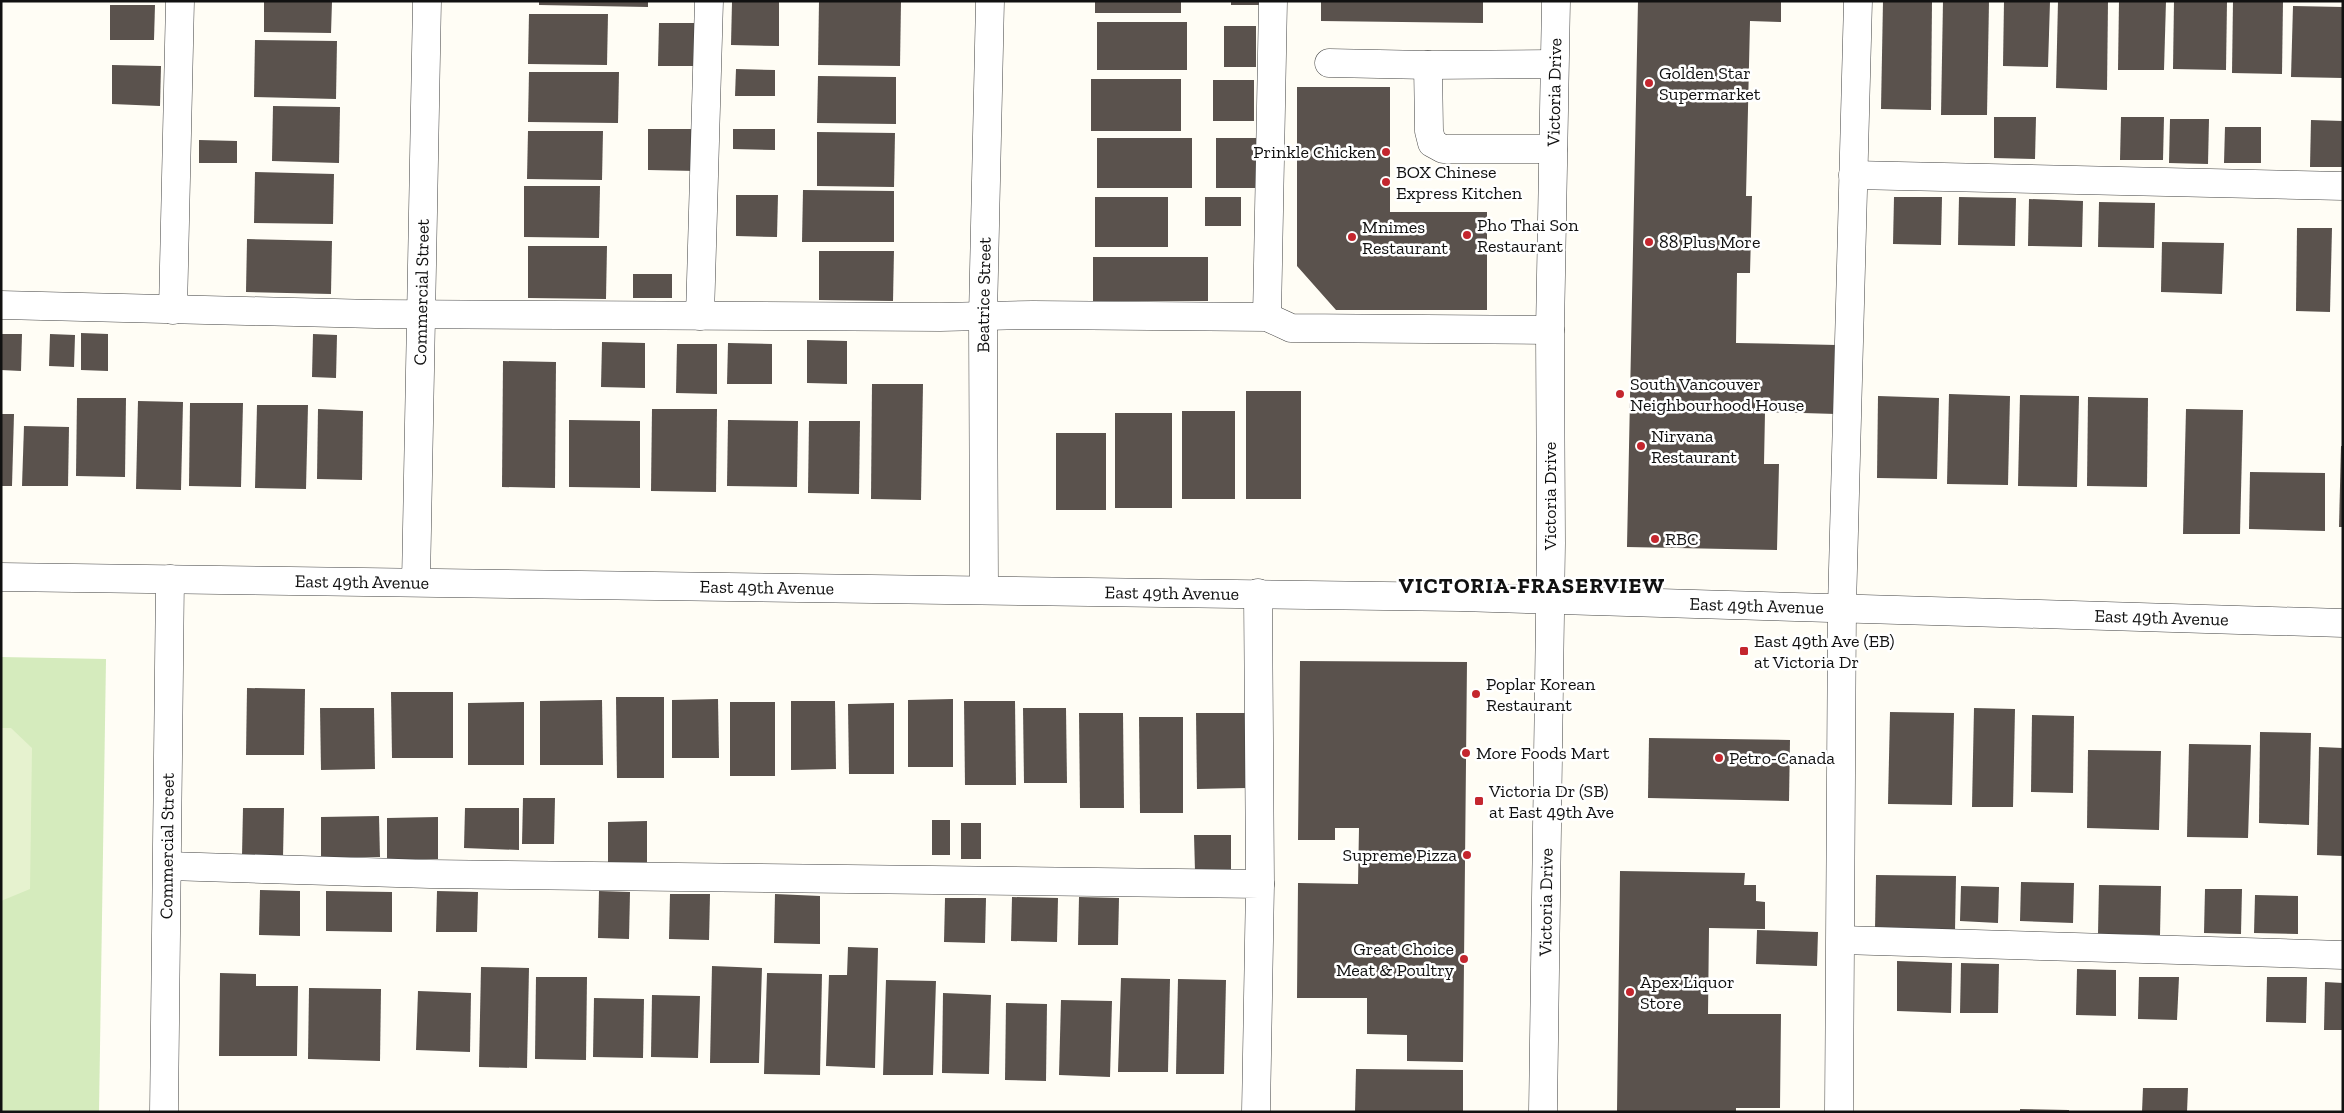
<svg xmlns="http://www.w3.org/2000/svg" width="2344" height="1113" font-family="'Zilla Slab',serif">
<style>
.green{fill:#d5ebbd}
.pitch{fill:#e6f2cf}
.building{fill:#5a524d}
.lines{fill:none;stroke-linecap:round;stroke-linejoin:round}
.minor-casing{stroke:#444;stroke-width:29}
.minor{stroke:#fff;stroke-width:28}
.poi-dot{fill:#c4262e;stroke:#fff;stroke-width:2}
.labels{text-anchor:middle;dominant-baseline:central;stroke-width:5;stroke-linejoin:round;paint-order:stroke}
.poi-label{font-size:18px;fill:#111;stroke:#fff;text-anchor:start}
.street-label{font-size:18px;fill:#111;stroke:#fff}
.district-label{font-size:22px;font-weight:bold;letter-spacing:1px;fill:#111;stroke:#fff}
</style>
<rect width="100%" height="100%" fill="#fffdf5"/>
<polygon class="green" points="1,657 106,659 99,1112 1,1112"/>
<polygon class="pitch" points="1,728 11,728 32,748 30,889 1,901"/>
<g class="building">
<polygon points="264,1 332,1 331,33 264,32"/>
<polygon points="539,1 648,1 648,7 539,5"/>
<polygon points="819,1 901,1 900,66 818,65"/>
<rect x="1095" y="1" width="86" height="12"/>
<rect x="1231" y="1" width="31" height="4"/>
<polygon points="1321,1 1483,1 1483,23 1321,21"/>
<polygon points="1638,1 1781,1 1781,22 1750,21 1746,196 1752,196 1750,273 1737,273 1736,343 1837,345 1836,414 1765,412 1764,464 1779,464 1777,550 1627,547"/>
<polygon points="1883,1 1932,1 1931,110 1881,109"/>
<polygon points="1943,1 1989,1 1987,115 1941,115"/>
<polygon points="2004,1 2050,1 2048,67 2003,66"/>
<polygon points="2058,1 2108,1 2107,90 2056,88"/>
<polygon points="2119,1 2166,1 2164,70 2118,70"/>
<polygon points="2174,1 2227,1 2226,70 2173,69"/>
<polygon points="2233,1 2283,1 2282,74 2232,73"/>
<polygon points="732,2 779,2 779,46 731,45"/>
<polygon points="110,5 155,5 154,40 110,40"/>
<polygon points="2293,6 2343,7 2343,78 2291,77"/>
<polygon points="529,14 608,14 607,65 528,64"/>
<rect x="1097" y="22" width="90" height="48"/>
<polygon points="659,23 696,23 695,66 658,66"/>
<rect x="1224" y="26" width="32" height="41"/>
<polygon points="255,40 337,41 336,99 254,97"/>
<polygon points="112,65 161,66 160,106 112,104"/>
<polygon points="736,69 775,70 775,96 735,96"/>
<polygon points="529,72 619,72 618,123 528,122"/>
<polygon points="818,76 896,77 896,124 817,123"/>
<rect x="1091" y="79" width="90" height="52"/>
<rect x="1213" y="80" width="41" height="41"/>
<polygon points="1297,87 1390,87 1390,212 1487,212 1487,310 1336,310 1297,266"/>
<polygon points="273,106 340,107 339,163 272,161"/>
<polygon points="1994,117 2036,117 2035,159 1994,158"/>
<polygon points="2121,117 2164,117 2163,160 2120,160"/>
<polygon points="2170,119 2209,119 2208,164 2169,163"/>
<polygon points="2311,120 2343,121 2343,167 2310,167"/>
<polygon points="2225,127 2261,127 2261,163 2224,163"/>
<polygon points="648,129 696,129 696,171 648,170"/>
<polygon points="733,129 775,129 775,150 733,149"/>
<polygon points="528,131 603,131 602,180 527,179"/>
<polygon points="817,132 895,133 894,187 817,186"/>
<rect x="1097" y="138" width="95" height="50"/>
<rect x="1216" y="138" width="44" height="50"/>
<polygon points="199,140 237,141 237,163 199,163"/>
<polygon points="255,172 334,174 333,224 254,223"/>
<polygon points="524,186 600,186 599,238 524,237"/>
<polygon points="803,190 894,191 894,242 802,242"/>
<polygon points="736,195 778,195 777,237 736,236"/>
<rect x="1095" y="197" width="73" height="50"/>
<rect x="1205" y="197" width="36" height="29"/>
<polygon points="1894,197 1942,197 1941,245 1893,244"/>
<polygon points="1959,197 2016,198 2015,246 1958,245"/>
<polygon points="2029,199 2083,201 2082,247 2028,246"/>
<polygon points="2099,202 2155,203 2154,248 2098,247"/>
<polygon points="2297,228 2332,228 2330,312 2296,311"/>
<polygon points="247,239 332,241 331,294 246,292"/>
<polygon points="2162,242 2224,243 2222,294 2161,292"/>
<polygon points="528,246 607,246 606,299 528,298"/>
<polygon points="819,251 894,251 893,301 819,300"/>
<rect x="1093" y="257" width="115" height="44"/>
<rect x="633" y="274" width="39" height="24"/>
<polygon points="81,333 108,334 108,371 81,370"/>
<polygon points="1,334 22,334 21,371 1,370"/>
<polygon points="50,334 75,335 74,367 49,366"/>
<polygon points="313,334 337,335 336,378 312,377"/>
<polygon points="807,340 847,341 847,384 807,383"/>
<polygon points="602,342 645,343 645,388 601,387"/>
<polygon points="728,343 772,344 772,384 727,384"/>
<polygon points="677,344 717,344 717,394 676,393"/>
<polygon points="503,361 556,362 555,488 502,487"/>
<polygon points="872,384 923,384 921,500 871,499"/>
<rect x="1246" y="391" width="55" height="108"/>
<polygon points="1949,394 2010,396 2008,485 1947,484"/>
<polygon points="2020,395 2079,396 2077,487 2018,486"/>
<polygon points="1878,396 1939,398 1937,479 1877,478"/>
<polygon points="2088,397 2148,398 2147,487 2087,486"/>
<polygon points="77,398 126,398 125,477 76,476"/>
<polygon points="138,401 183,402 181,490 136,489"/>
<polygon points="190,403 243,403 241,487 189,486"/>
<polygon points="257,405 308,405 306,489 255,488"/>
<polygon points="318,409 363,411 362,480 317,479"/>
<polygon points="652,409 717,409 716,492 651,491"/>
<polygon points="2186,409 2243,410 2240,534 2183,534"/>
<rect x="1182" y="411" width="53" height="88"/>
<rect x="1115" y="413" width="57" height="95"/>
<polygon points="1,414 14,414 12,486 1,486"/>
<polygon points="569,420 640,421 640,488 569,487"/>
<polygon points="728,420 798,421 797,487 727,486"/>
<polygon points="809,421 860,421 859,494 808,493"/>
<polygon points="24,426 69,427 68,486 22,486"/>
<rect x="1056" y="433" width="50" height="77"/>
<polygon points="2341,446 2343,446 2343,527 2339,527"/>
<polygon points="2250,472 2325,473 2325,531 2249,529"/>
<polygon points="1300,661 1467,662 1463,1062 1407,1061 1407,1035 1367,1034 1367,998 1297,998 1298,883 1358,884 1359,828 1335,828 1335,840 1298,840"/>
<polygon points="247,688 305,689 304,755 246,755"/>
<polygon points="391,692 453,692 453,758 392,758"/>
<polygon points="616,697 664,697 664,778 617,778"/>
<polygon points="718,699 719,758 672,758 672,700"/>
<polygon points="953,699 953,767 908,767 908,700"/>
<polygon points="602,700 603,765 540,765 540,701"/>
<polygon points="791,701 835,701 836,769 791,770"/>
<polygon points="964,701 1015,701 1016,785 965,785"/>
<polygon points="524,702 524,765 468,765 468,703"/>
<rect x="730" y="702" width="45" height="74"/>
<polygon points="894,703 894,774 849,774 848,704"/>
<polygon points="320,708 374,708 375,769 321,770"/>
<polygon points="1023,708 1066,708 1067,783 1024,783"/>
<polygon points="1974,708 2015,709 2013,807 1972,807"/>
<polygon points="1890,712 1954,713 1952,805 1888,804"/>
<polygon points="1079,713 1123,713 1124,808 1080,808"/>
<polygon points="1196,713 1246,713 1247,788 1197,789"/>
<polygon points="2032,715 2074,716 2073,793 2031,792"/>
<polygon points="1139,717 1183,717 1183,813 1140,813"/>
<polygon points="2260,732 2311,733 2309,825 2259,823"/>
<polygon points="1649,738 1790,740 1789,801 1648,798"/>
<polygon points="2189,744 2251,745 2248,838 2187,837"/>
<polygon points="2319,747 2343,748 2343,856 2317,855"/>
<polygon points="2088,750 2161,751 2159,830 2087,828"/>
<polygon points="523,798 555,798 554,844 522,844"/>
<polygon points="243,808 284,808 283,857 242,856"/>
<polygon points="465,808 519,808 519,850 464,848"/>
<polygon points="379,816 380,857 321,857 321,817"/>
<polygon points="438,817 438,859 387,859 387,818"/>
<rect x="932" y="820" width="18" height="35"/>
<polygon points="647,821 647,866 608,866 608,822"/>
<rect x="961" y="823" width="20" height="36"/>
<polygon points="1194,835 1231,835 1231,871 1195,871"/>
<polygon points="1620,871 1745,873 1744,885 1756,885 1756,901 1765,902 1765,929 1709,928 1708,1014 1781,1014 1780,1108 1736,1108 1736,1112 1617,1112"/>
<polygon points="1876,875 1956,876 1955,931 1875,929"/>
<polygon points="2021,882 2074,883 2073,923 2020,921"/>
<polygon points="2099,885 2161,886 2160,935 2098,934"/>
<polygon points="1961,886 1999,887 1998,923 1960,921"/>
<polygon points="2205,889 2242,889 2241,934 2204,933"/>
<polygon points="260,890 300,891 300,936 259,935"/>
<polygon points="326,891 392,892 392,932 326,931"/>
<polygon points="437,891 478,892 477,932 436,932"/>
<polygon points="599,891 630,892 629,939 598,938"/>
<polygon points="670,894 710,894 709,940 669,939"/>
<polygon points="775,894 820,896 820,944 774,943"/>
<polygon points="2255,895 2298,896 2298,934 2254,933"/>
<polygon points="1012,897 1058,898 1057,942 1011,941"/>
<polygon points="1079,897 1119,898 1118,945 1078,945"/>
<polygon points="945,898 986,898 985,943 944,942"/>
<polygon points="1757,930 1818,932 1817,966 1756,964"/>
<polygon points="848,947 878,948 875,1068 826,1066 829,975 847,975"/>
<polygon points="1897,961 1952,963 1951,1013 1897,1011"/>
<polygon points="1961,963 1999,964 1998,1013 1960,1013"/>
<polygon points="712,966 762,968 759,1063 710,1063"/>
<polygon points="481,967 529,968 527,1068 479,1067"/>
<polygon points="2077,969 2116,970 2116,1016 2076,1015"/>
<polygon points="220,973 256,974 256,986 298,986 297,1056 219,1056"/>
<polygon points="767,973 822,974 820,1075 764,1074"/>
<polygon points="536,977 587,977 586,1060 535,1059"/>
<polygon points="2139,977 2179,977 2177,1020 2138,1019"/>
<polygon points="2267,977 2307,977 2306,1023 2266,1022"/>
<polygon points="1121,978 1170,979 1168,1072 1118,1072"/>
<polygon points="1178,979 1226,980 1224,1074 1176,1074"/>
<polygon points="886,980 936,981 933,1075 883,1075"/>
<polygon points="2325,982 2343,983 2343,1030 2324,1030"/>
<polygon points="309,988 381,989 380,1061 308,1059"/>
<polygon points="418,991 471,993 470,1052 416,1050"/>
<polygon points="943,993 991,995 989,1074 942,1073"/>
<polygon points="652,995 700,996 698,1058 651,1057"/>
<polygon points="594,998 644,999 643,1058 593,1057"/>
<polygon points="1061,1000 1112,1001 1110,1077 1059,1075"/>
<polygon points="1006,1003 1047,1004 1046,1081 1005,1080"/>
<polygon points="1356,1069 1463,1070 1463,1112 1355,1112"/>
<polygon points="2143,1088 2188,1088 2187,1112 2142,1112"/>
<polygon points="2020,1109 2069,1110 2069,1112 2020,1112"/>
</g>
<g class="lines">
<g class="minor-casing">
<g id="minor">
<polyline points="1329,63 1428,65 1554,64"/>
<polyline points="1428,65 1429,131 1432,143 1443,149 1553,149"/>
<polyline points="1853,175 2343,186"/>
<polyline points="1,305 375,314 940,317 1033,315 1267,317 1291,328 1550,330"/>
<polyline points="173,310 180,1"/>
<polyline points="700,316 709,1"/>
<polyline points="1267,317 1273,1"/>
<path id="s1" d="M1,577l1458,20 884,26"/>
<path id="s2" d="M416,582l11,-581"/>
<path id="s3" d="M984,590l-1,-274 7,-315"/>
<polyline points="1258,593 1260,884"/>
<polyline points="168,866 430,874 1260,884 1256,1112"/>
<polyline points="1841,940 2343,955"/>
<path id="s4" d="M164,1112l6,-533"/>
<path id="s5" d="M1543,1112l8,-569 -1,-213 6,-329"/>
<polyline points="1839,1112 1842,607 1858,1"/>
</g>
</g>
<use href="#minor" class="minor"/>
</g>
<g class="poi-dot">
<circle cx="1649" cy="83" r="5"/>
<circle cx="1386" cy="152" r="5"/>
<circle cx="1386" cy="182" r="5"/>
<circle cx="1467" cy="235" r="5"/>
<circle cx="1352" cy="237" r="5"/>
<circle cx="1649" cy="242" r="5"/>
<circle cx="1620" cy="394" r="5"/>
<circle cx="1641" cy="446" r="5"/>
<circle cx="1655" cy="539" r="5"/>
<rect x="1739" y="646" width="10" height="10" rx="2.5"/>
<circle cx="1476" cy="694" r="5"/>
<circle cx="1466" cy="753" r="5"/>
<circle cx="1719" cy="758" r="5"/>
<rect x="1474" y="796" width="10" height="10" rx="2.5"/>
<circle cx="1467" cy="855" r="5"/>
<circle cx="1464" cy="959" r="5"/>
<circle cx="1630" cy="992" r="5"/>
</g>
<g class="labels">
<g class="poi-label">
<text x="1659" y="73">Golden Star<tspan x="1659" dy="21">Supermarket</tspan></text>
<text x="1376" y="152" text-anchor="end">Prinkle Chicken</text>
<text x="1396" y="172">BOX Chinese<tspan x="1396" dy="21">Express Kitchen</tspan></text>
<text x="1477" y="225">Pho Thai Son<tspan x="1477" dy="21">Restaurant</tspan></text>
<text x="1362" y="227">Mnimes<tspan x="1362" dy="21">Restaurant</tspan></text>
<text x="1659" y="242">88 Plus More</text>
<text x="1630" y="384">South Vancouver<tspan x="1630" dy="21">Neighbourhood House</tspan></text>
<text x="1651" y="436">Nirvana<tspan x="1651" dy="21">Restaurant</tspan></text>
<text x="1665" y="539">RBC</text>
<text x="1754" y="641">East 49th Ave (EB)<tspan x="1754" dy="21">at Victoria Dr</tspan></text>
<text x="1486" y="684">Poplar Korean<tspan x="1486" dy="21">Restaurant</tspan></text>
<text x="1476" y="753">More Foods Mart</text>
<text x="1729" y="758">Petro-Canada</text>
<text x="1489" y="791">Victoria Dr (SB)<tspan x="1489" dy="21">at East 49th Ave</tspan></text>
<text x="1457" y="855" text-anchor="end">Supreme Pizza</text>
<text x="1454" y="949" text-anchor="end">Great Choice<tspan x="1454" dy="21">Meat &amp; Poultry</tspan></text>
<text x="1640" y="982">Apex Liquor<tspan x="1640" dy="21">Store</tspan></text>
</g>
<g class="street-label">
<text stroke="none"><textPath href="#s5" startOffset="1020">Victoria Drive</textPath></text>
<text stroke="none"><textPath href="#s2" startOffset="290">Commercial Street</textPath></text>
<text stroke="none"><textPath href="#s3" startOffset="295">Beatrice Street</textPath></text>
<text transform="translate(1550 496) rotate(-90)">Victoria Drive</text>
<text stroke="none"><textPath href="#s1" startOffset="361">East 49th Avenue</textPath></text>
<text stroke="none"><textPath href="#s1" startOffset="766">East 49th Avenue</textPath></text>
<text stroke="none"><textPath href="#s1" startOffset="1171">East 49th Avenue</textPath></text>
<text stroke="none"><textPath href="#s1" startOffset="1756">East 49th Avenue</textPath></text>
<text stroke="none"><textPath href="#s1" startOffset="2161">East 49th Avenue</textPath></text>
<text stroke="none"><textPath href="#s4" startOffset="266">Commercial Street</textPath></text>
<text stroke="none"><textPath href="#s5" startOffset="210">Victoria Drive</textPath></text>
</g>
<g class="district-label">
<text x="1532" y="585">VICTORIA-FRASERVIEW</text>
</g>
</g>
<rect width="2344" height="1113" fill="none" stroke="#111111" stroke-width="5"/>
</svg>
